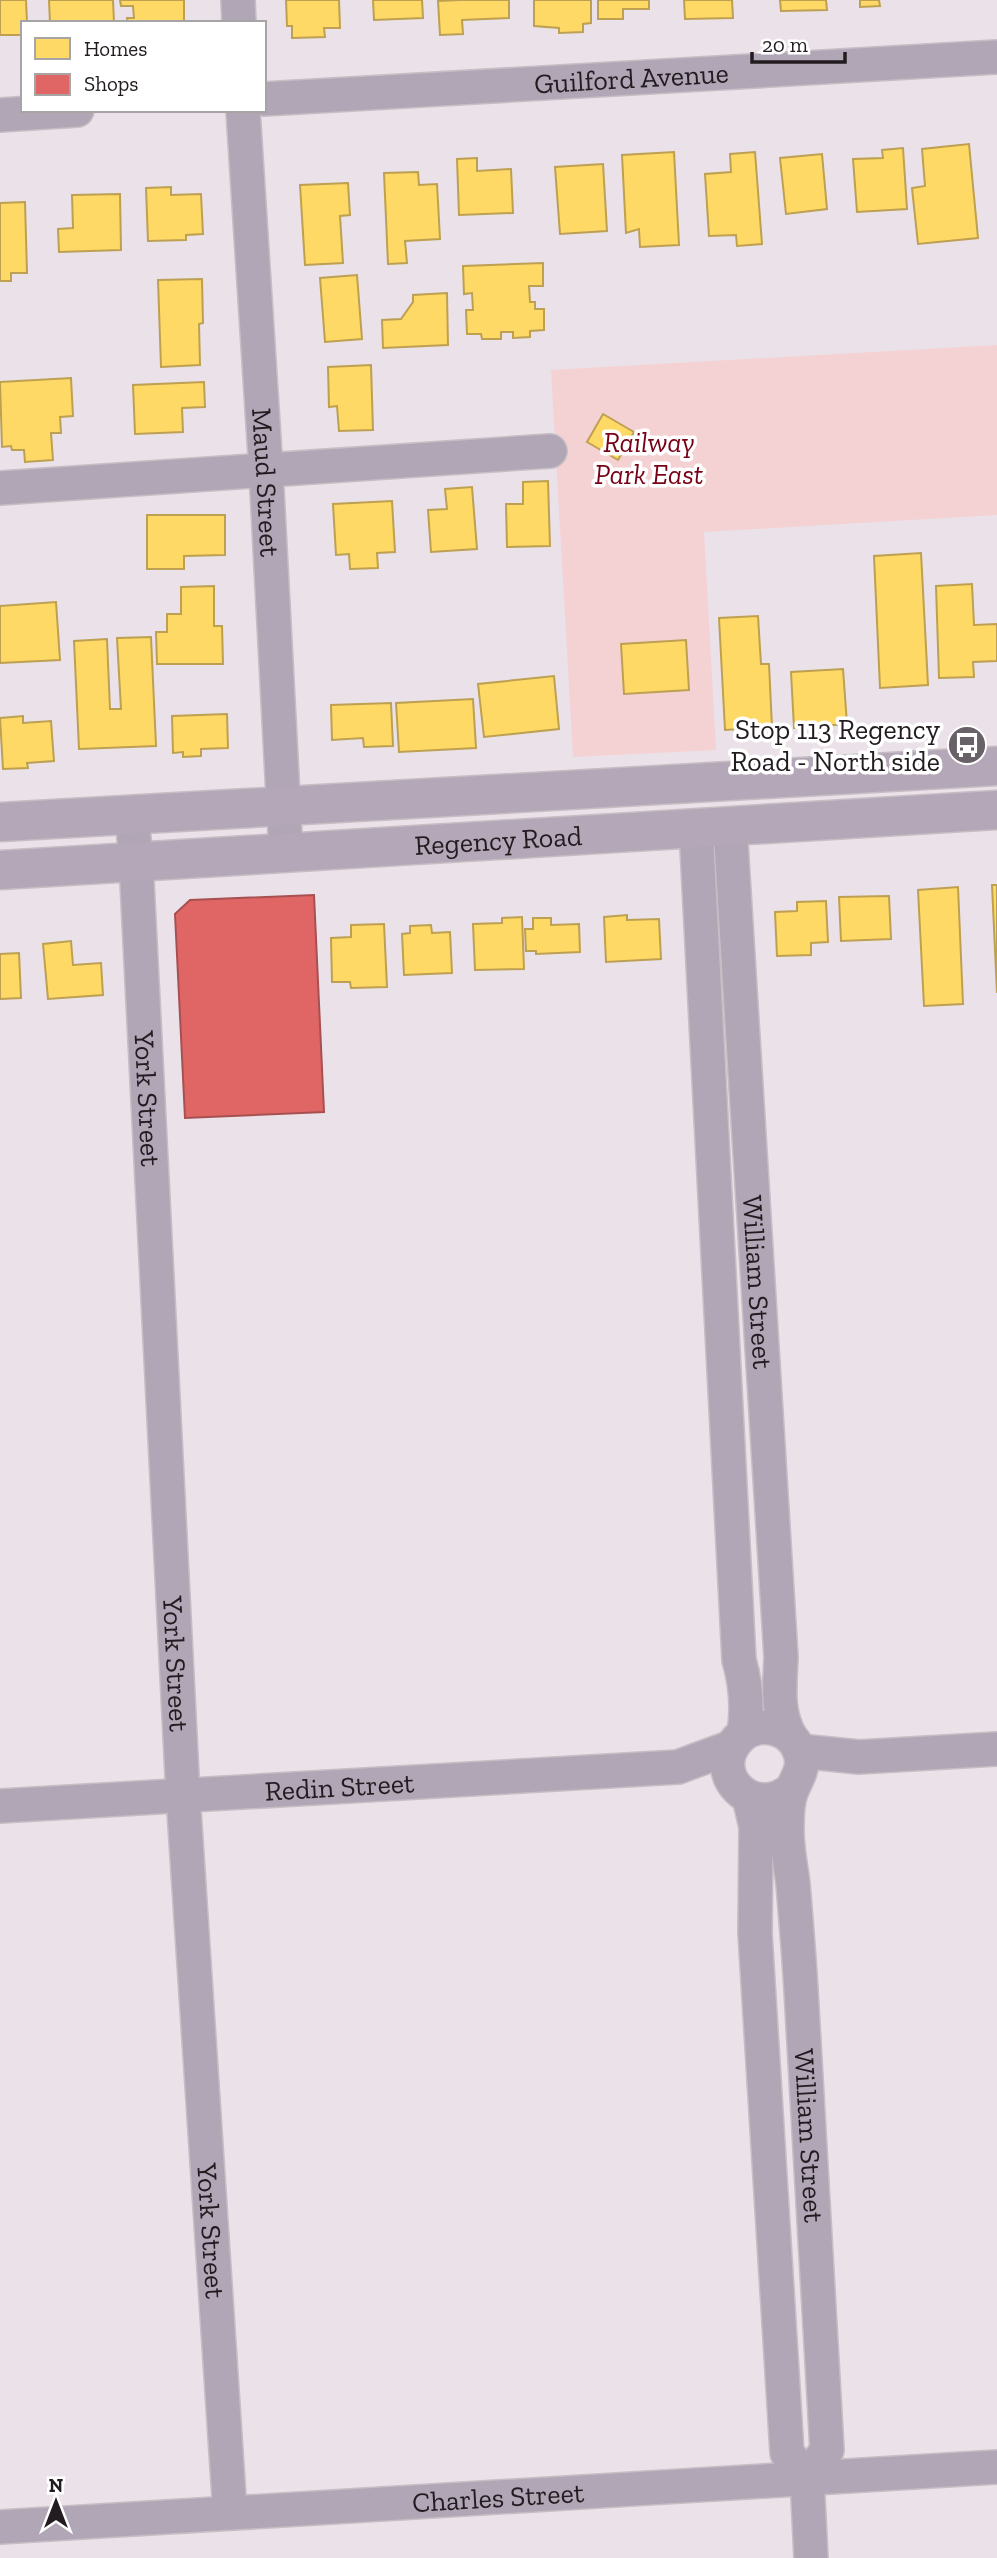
<svg xmlns="http://www.w3.org/2000/svg" width="997" height="2558" font-family="'Zilla Slab',serif">
<style>
.green{fill:#f4d2d4}
.homes{fill:#ffd966;stroke:#bda051;stroke-width:2}
.shops{fill:#e06666;stroke:#a75051;stroke-width:2}
.lines{fill:none;stroke-linecap:round;stroke-linejoin:round}
.minor-casing{stroke:#c6bec4;stroke-width:36}
.major-casing{stroke:#c6bec4;stroke-width:41}
.minor{stroke:#b0a6b6;stroke-width:33}
.major{stroke:#b4a7b7;stroke-width:38}
.labels{text-anchor:middle;dominant-baseline:central;stroke-width:7;stroke-linejoin:round;paint-order:stroke}
.street-label{font-size:28px;fill:#221c21;stroke:#fff}
.park-label{font-size:28px;font-style:italic;fill:#770116;stroke:#fff}
.poi-label{font-size:28px;fill:#221c21;stroke:#fff;text-anchor:end}
</style>
<rect width="100%" height="100%" fill="#ebe1e9"/>
<polygon class="green" points="997,345 997,515 704,532 716,750 573,757 551,370"/>
<g class="homes">
<polygon points="0,0 26,0 27,23 23,23 23,35 0,35"/>
<polygon points="49,0 113,0 114,23 50,23"/>
<polygon points="120,0 184,0 184,23 128,23 127,18 134,18 133,6 121,6"/>
<polygon points="286,0 339,0 340,28 324,28 325,37 292,38 292,26 287,26"/>
<polygon points="373,0 422,0 423,18 374,20"/>
<polygon points="460,0 509,0 509,18 462,20 463,34 440,35 438,1"/>
<polygon points="534,0 591,0 591,23 583,24 583,32 559,33 559,28 534,26"/>
<polygon points="598,0 649,0 649,9 623,9 623,19 598,19"/>
<polygon points="684,0 732,0 733,18 685,19"/>
<polygon points="780,0 826,0 827,10 781,11"/>
<polygon points="860,0 879,0 880,6 860,7"/>
<polygon points="969,144 978,238 918,244 912,188 925,186 922,149"/>
<polygon points="903,148 907,209 857,212 853,159 883,158 882,150"/>
<polygon points="674,152 679,245 640,247 639,229 626,233 622,155"/>
<polygon points="755,152 762,244 737,246 736,235 709,236 705,174 731,172 730,154"/>
<polygon points="822,154 827,209 786,214 780,158"/>
<polygon points="477,158 477,171 511,169 513,213 459,215 457,159"/>
<polygon points="603,164 607,231 560,234 555,167"/>
<polygon points="418,172 419,185 437,184 440,239 405,241 407,263 388,264 384,173"/>
<polygon points="348,183 350,215 340,216 343,263 305,265 300,185"/>
<polygon points="171,187 171,195 201,194 203,234 186,235 186,240 148,241 146,188"/>
<polygon points="120,194 121,250 59,252 58,229 73,228 72,195"/>
<polygon points="25,202 27,273 11,273 11,281 0,281 0,203"/>
<polygon points="543,263 543,286 529,286 530,302 535,302 535,309 544,309 544,330 530,331 530,337 513,338 513,332 501,332 501,339 482,339 481,334 467,334 466,310 473,310 472,293 464,294 463,266"/>
<polygon points="357,275 362,339 325,342 320,278"/>
<polygon points="202,279 203,323 199,324 200,365 161,367 158,280"/>
<polygon points="447,293 448,345 383,348 382,320 401,319 413,302 413,295"/>
<polygon points="371,365 373,430 339,431 337,406 329,407 328,367"/>
<polygon points="71,378 73,416 60,417 61,433 51,433 53,460 25,462 24,450 12,450 11,446 2,447 0,382"/>
<polygon points="204,382 205,407 182,408 183,432 135,434 133,385"/>
<polygon points="603,414 634,432 618,460 587,442"/>
<polygon points="548,481 550,546 507,547 506,504 523,504 523,482"/>
<polygon points="472,487 477,549 431,552 428,510 447,509 445,489"/>
<polygon points="392,501 395,552 377,553 378,568 350,569 349,554 336,555 333,504"/>
<polygon points="147,515 225,515 225,555 184,556 184,569 147,569"/>
<polygon points="921,553 928,685 880,688 874,556"/>
<polygon points="972,584 974,625 997,624 997,661 973,662 974,677 939,678 936,586"/>
<polygon points="214,586 214,626 222,626 223,664 157,664 156,632 167,632 167,614 181,614 181,587"/>
<polygon points="56,602 60,660 0,663 0,606"/>
<polygon points="758,616 761,664 769,664 772,727 725,730 719,618"/>
<polygon points="151,637 156,746 79,749 74,641 107,639 110,709 121,709 117,638"/>
<polygon points="686,640 689,690 624,694 621,644"/>
<polygon points="843,669 847,724 794,728 791,672"/>
<polygon points="554,676 559,729 484,737 478,684"/>
<polygon points="473,699 476,748 399,752 396,703"/>
<polygon points="391,703 393,746 364,747 363,738 332,740 331,705"/>
<polygon points="227,714 228,748 201,749 201,756 183,757 183,752 173,753 172,716"/>
<polygon points="23,716 23,723 51,721 54,761 27,763 28,768 3,769 0,718"/>
<polygon points="992,885 997,885 997,993"/>
<polygon points="958,887 963,1004 924,1006 918,890"/>
<polygon points="889,896 891,939 841,941 839,897"/>
<polygon points="826,901 828,942 811,943 811,955 777,956 775,912 797,911 797,902"/>
<polygon points="627,915 627,920 659,919 661,959 606,962 604,917"/>
<polygon points="522,917 524,969 475,970 473,924 502,923 502,918"/>
<polygon points="533,918 551,918 551,925 579,924 580,952 536,954 536,951 526,951 525,929 533,929"/>
<polygon points="384,924 387,987 351,988 350,982 332,982 331,938 351,937 351,925"/>
<polygon points="431,925 432,933 450,932 452,973 404,975 402,934 410,933 410,926"/>
<polygon points="71,941 73,965 101,963 103,995 48,999 43,944"/>
<polygon points="19,953 21,998 0,999 0,954"/>
</g>
<polygon class="shops" points="314,895 324,1112 185,1118 175,914 190,900"/>
<g class="lines">
<g class="minor-casing">
<g id="minor">
<polyline points="238,0 239,23"/>
<path id="s1" d="M264,99l733,-42"/>
<path id="s2" d="M243,110l23,361 20,382"/>
<polyline points="0,115 77,110"/>
<polyline points="0,488 550,451"/>
<path id="s3" d="M132,815l4,47 47,933 47,718"/>
<path id="s4" d="M730,826l51,831c-1,28 -5,54 9,79"/>
<path d="M696,828l43,832c7,24 9,48 5,73"/>
<polyline points="800,1751 859,1757 997,1749"/>
<path id="s5" d="M792,1789c-38,33 -86,-15 -54,-50 18,-20 52,-13 61,11 7,17 -1,25 -7,40 -4,9 -5,26 -5,36 -1,19 4,40 6,58 3,36 6,71 8,106 9,153 18,306 26,460l-20,28"/>
<polyline points="749,1797 756,1827 755,1933 787,2453 807,2478 811,2558"/>
<path id="s6" d="M0,1806l678,-39 54,-20"/>
<path id="s7" d="M0,2527l997,-60"/>
</g>
</g>
<g class="major-casing">
<g id="major">
<polyline points="0,822 997,766"/>
<path id="s8" d="M0,870l997,-60"/>
</g>
</g>
<use href="#minor" class="minor"/>
<use href="#major" class="major"/>
</g>
<defs>
<g id="bus-disc" transform="scale(2.0125)"><circle r="9.5" fill="#686167" stroke="#fff"/><path d="M-5-6H5V4H4V6H2V4H-2V6H-4V4H-5ZM-3.5-4V0h7V-4ZM-3.5 1.2v1.5H-2V1.2ZM2 1.2v1.5H3.5V1.2Z" fill="#fff"/></g>
</defs>
<g fill-rule="evenodd">
<use href="#bus-disc" x="967" y="745"/>
</g>
<g class="labels">
<g class="street-label">
<text stroke="none"><textPath href="#s1" startOffset="368">Guilford Avenue</textPath></text>
<text stroke="none"><textPath href="#s2" startOffset="373">Maud Street</textPath></text>
<text stroke="none"><textPath href="#s8" startOffset="499">Regency Road</textPath></text>
<text stroke="none"><textPath href="#s3" startOffset="284">York Street</textPath></text>
<text stroke="none"><textPath href="#s4" startOffset="457">William Street</textPath></text>
<text stroke="none"><textPath href="#s3" startOffset="850">York Street</textPath></text>
<text stroke="none"><textPath href="#s6" startOffset="340">Redin Street</textPath></text>
<text stroke="none"><textPath href="#s5" startOffset="578">William Street</textPath></text>
<text stroke="none"><textPath href="#s3" startOffset="1418">York Street</textPath></text>
<text stroke="none"><textPath href="#s7" startOffset="499">Charles Street</textPath></text>
</g>
<g class="park-label">
<text x="649" y="442">Railway<tspan x="649" dy="32">Park East</tspan></text>
</g>
<g class="poi-label">
<text x="940" y="729">Stop 113 Regency<tspan x="940" dy="32">Road - North side</tspan></text>
</g>
</g>
<rect x="21" y="21" width="245" height="91" fill="#ffffff" stroke="#a7a4a6" stroke-width="2"/>
<rect x="35" y="38" width="35" height="21" fill="#ffd966" stroke="#a7a4a6" stroke-width="2"/>
<text x="84" y="56" font-size="21" fill="#221c21">Homes</text>
<rect x="35" y="74" width="35" height="21" fill="#e06666" stroke="#a7a4a6" stroke-width="2"/>
<text x="84" y="91" font-size="21" fill="#221c21">Shops</text>
<g transform="translate(56 2502)" stroke="#ffffff" stroke-width="5" paint-order="stroke">
<path d="M0-5L12 26L0 18L-12 26Z" fill="#221c21"/>
<text y="-10" font-size="19" font-weight="bold" text-anchor="middle" fill="#221c21">N</text>
</g>
<path d="M752 52v10h93v-10" fill="none" stroke="#221c21" stroke-width="3.5"/>
<text x="762" y="52" font-size="21" fill="#221c21" stroke="#ffffff" stroke-width="5" paint-order="stroke">20 m</text>
</svg>
